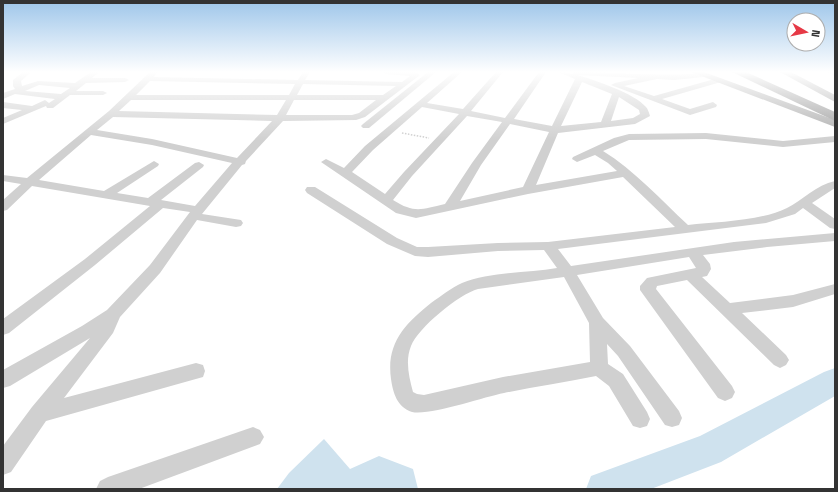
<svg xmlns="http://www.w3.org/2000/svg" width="838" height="492" font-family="'Space Grotesk',sans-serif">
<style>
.water{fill:#cfe2ee}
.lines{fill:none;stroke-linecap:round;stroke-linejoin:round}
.river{fill:#cfe2ee;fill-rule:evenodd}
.path{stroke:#cdcdcd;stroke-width:1.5;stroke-dasharray:1.5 1.5;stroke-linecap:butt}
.minor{fill:#d0d0d0;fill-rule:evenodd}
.major{fill:#ababab;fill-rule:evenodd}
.highway{fill:#9a9a9a;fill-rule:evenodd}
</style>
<rect width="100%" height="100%" fill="#fff"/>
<polygon class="water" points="324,439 350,469 379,456 413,469 418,489 277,489 289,473"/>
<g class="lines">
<polygon class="river" points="835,368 835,396 721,462 651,489 586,489 591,476 700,436 824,372"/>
<polyline class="path" points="402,133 429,138"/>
<g class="minor">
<path d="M23,72h8l-10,9 1,5 16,-5 37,2 16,-11h8l-7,6h33l4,2 -4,2 -39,1 -10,8h27l4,2 -4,2h-33l-17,13h-6l-1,-2 -43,18v-6l19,-8 -19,-2v-6l29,4 13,-6 4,3 6,-4 -40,-5 -12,5v-6l12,-4 -2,-3v-6zM39,85l31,3 -9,6 -36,-3z"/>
<path d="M150,72h7l-3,5 144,3 5,-8h7l-5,8 97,2 8,-6 -24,-2 -3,-2h32l5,3 -55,42 -9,3 -73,1 -37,40 -1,3 -3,1 -40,49 39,6 2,3 -2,3 -5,1 -39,-7 -37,53 -40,44 -7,16 -49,65 132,-35 7,2 2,6 -2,6 -157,44 -35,51 -8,3v-29l29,-39 58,-69 -80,48 -7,2v-18l79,-44 25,-16 43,-45 40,-53 -27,-4 -68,57 -86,68 -6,2v-16l82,-60 65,-53 -118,-20 -25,24 -4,1v-11l18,-16 -18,-3v-6l24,3 82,-67zM150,81l145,3 -6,11h-153zM303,84l93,2 -13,9h-86zM131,100h155l-9,15 -158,-4zM294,100h82l-17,13 -7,2h-66zM113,117l159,4 -35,37 -85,-19 -55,-9zM91,135l61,10 80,18 -37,43 -34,-6 42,-33 1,-2 -5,-3 -4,1 -47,35 -31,-5 41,-27 1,-2 -5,-3 -50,30 -65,-11z"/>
<polygon points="428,72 436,72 369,128 363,128 361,126 363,124"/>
<path d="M454,72h8l-35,31 36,6 33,-37h7l-32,39 34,7 34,-46h7l-32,47 38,7 23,-47 -17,-7 15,2v-2c43,0 87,5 130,1l4,2 -4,2 -29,3 -17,-1 -33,7 30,10 64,-18 4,2 -1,2 -59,17 28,10 23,-7 4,3 -1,2 -26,8 -79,-30 4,-2 23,-5 -60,-3c18,6 56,18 68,32 2,2 3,6 4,9l-15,8 -77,9 -22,52 81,-14 -9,-8 -13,-8 -18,7 -5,-3 1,-2 41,-19 15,-4 77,-1 77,8 52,-5v6l-52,5 -77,-8 -77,1 -26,11c31,19 58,49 85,74 29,-3 73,-4 99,-17 16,-8 29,-23 48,-27v7l-23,15 23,16v10l-5,-1 -27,-20 -8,6 -29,9 -208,26 13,17 163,-24 101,-9v8l-68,6 -64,8 7,9 1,5 -4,7 -5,1 28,26 63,-8 42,-11v10l-42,13 -51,6 44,42 3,5 -3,5 -6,3 -6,-3 -87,-85 -30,6 -1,3 76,97 3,6 -3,6 -7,3 -7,-3 -78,-108v-4l7,-8 49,-10 -7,-11 -112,18 26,43 27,28 49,65 3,7 -3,7 -7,2 -7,-2 -47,-69 -11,-12 1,20 15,10 24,38 3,7 -3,7 -7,2 -7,-2 -24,-40 -13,-10c-31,6 -62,11 -92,17 -21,4 -74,23 -92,19 -15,-5 -19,-19 -21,-33 -5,-36 14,-55 40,-76 10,-7 20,-15 31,-20 27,-11 65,-10 95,-15l-13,-18 -46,1 -70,6 -13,-1 -28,-12 -80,-51 -2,-3 2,-3h8l82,51 20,9h11l70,-4 50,-1 127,-15 -52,-50 -95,17 -112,24 -20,-5 -75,-51 5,-3 18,9 21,-22zM582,82l30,12 -11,28 -40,4zM619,97l20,13 1,4 -7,4 -22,3zM422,107l37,7 -55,58 -19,22 -33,-22 21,-22zM467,116l35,6 -30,41 -27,41c-23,5 -30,10 -52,-4l19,-24zM510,124l39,8 -26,55 -63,14 21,-36zM564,277l25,46 1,39 -87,15 -79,18 -7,-1 -4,-2c-4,-15 -8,-31 -2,-46 7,-18 48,-52 67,-57z"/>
<polygon points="827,72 835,72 835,76"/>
<polygon points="253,427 260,430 264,437 260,444 139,489 96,489 100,481 108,477"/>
</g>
<g class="major">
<polygon points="691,72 704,72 835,120 835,127"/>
<polygon points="780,72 791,72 835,95 835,102"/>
</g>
<polygon class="highway" points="732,72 746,72 835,112 835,121"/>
</g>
<linearGradient id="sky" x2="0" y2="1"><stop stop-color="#9ec6ea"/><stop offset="0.51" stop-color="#fff"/><stop offset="1" stop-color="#fff" stop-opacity="0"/></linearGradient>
<rect width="838" height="141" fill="url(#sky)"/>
<rect width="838" height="492" fill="none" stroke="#333333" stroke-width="8"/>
<g transform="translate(806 32) rotate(99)"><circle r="19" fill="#ffffff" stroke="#adadad"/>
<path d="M0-3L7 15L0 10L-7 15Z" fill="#e63946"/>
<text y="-6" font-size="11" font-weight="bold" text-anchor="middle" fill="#333333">N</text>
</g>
</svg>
